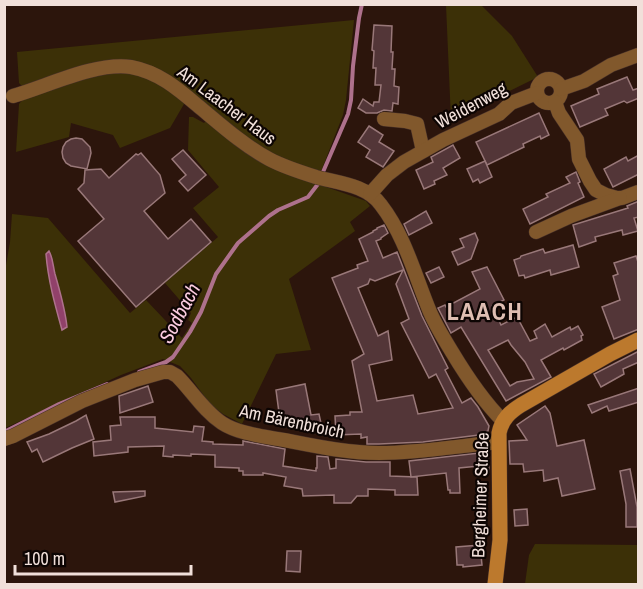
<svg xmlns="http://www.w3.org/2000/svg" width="643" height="589" font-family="'Archivo Narrow',sans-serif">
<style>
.green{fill:#3c3007}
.water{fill:#91416a;stroke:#ae718c;stroke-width:1.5}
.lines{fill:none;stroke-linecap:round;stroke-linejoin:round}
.stream{stroke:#ae718c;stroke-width:4}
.building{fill:#533638;stroke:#997879;stroke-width:1.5;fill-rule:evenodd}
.street-casing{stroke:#483129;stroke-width:15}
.secondary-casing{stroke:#483129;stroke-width:16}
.street{stroke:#81582c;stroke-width:14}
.secondary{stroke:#bc792d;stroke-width:15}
.labels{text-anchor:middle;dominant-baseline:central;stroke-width:4.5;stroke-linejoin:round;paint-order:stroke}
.street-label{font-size:18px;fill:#f1e0da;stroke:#0d0503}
.water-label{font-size:20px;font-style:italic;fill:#fbcce0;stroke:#0d0503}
.district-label{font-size:24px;font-weight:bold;letter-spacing:1.5px;fill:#dfbeb2;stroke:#0d0503}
</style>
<rect width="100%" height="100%" fill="#2c150c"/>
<g class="green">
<polygon points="446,5 481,5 512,36 538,77 451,120"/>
<polygon points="354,20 346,100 343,115 320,174 277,160 145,68 22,86 19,83 17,52"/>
<polygon points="136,71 182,96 184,104 170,128 120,148 113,135 71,123 69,137 16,152 19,104 24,98 80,77"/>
<polygon points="189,117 193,117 204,123 206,121 315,183 366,201 370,206 350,222 355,231 289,279 311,350 276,354 242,424 223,414 210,404 191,378 180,366 163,359 121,375 5,428 4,277 10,242 12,214 48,218 130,313 146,300 182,338 192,323 188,320 191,313 165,283 218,237 193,208 219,187 188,150"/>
<polygon points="535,544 638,545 638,584 525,584 529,555"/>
</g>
<path class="water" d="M49,251c4,7 4,15 6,23 5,18 10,34 12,53l-5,3c-7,-25 -14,-50 -16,-76z"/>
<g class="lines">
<g class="stream">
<polyline points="323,172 348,114 351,100 353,66 359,18 362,4"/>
<polyline points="139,372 166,362 173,357 190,332 201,312 216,274 238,243 269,216 278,210 308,197 318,184"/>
<polyline points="4,432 59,404 107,384"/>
</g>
</g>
<g class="building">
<polygon points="374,25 392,26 391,52 393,52 392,69 395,69 394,86 399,87 398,104 393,103 392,111 384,110 377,113 366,113 358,108 363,99 373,106 374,102 379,102 381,85 375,85 376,68 373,68 374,51 372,50"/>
<polygon points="627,77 633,90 639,88 639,98 627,103 624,101 605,109 608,115 580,127 571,106 599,94 597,89"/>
<polygon points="539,113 549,135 541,139 540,136 523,144 524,147 487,165 476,142"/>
<polygon points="369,126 383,135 379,142 394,151 383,167 366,157 370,150 358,142"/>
<polygon points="76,138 82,139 90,147 91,153 87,169 71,166 66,163 63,158 62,152 63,147 66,142 71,139"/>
<polygon points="453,145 460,158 443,168 447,175 434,181 435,184 424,189 416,170 433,162 431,157"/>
<polygon points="183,150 206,175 188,191 179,181 186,175 172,159"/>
<polygon points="141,153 160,175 165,193 144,211 168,239 191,219 211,242 136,307 78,241 104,219 78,189 84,183 85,170 101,169 109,178 136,154 138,155"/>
<polygon points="639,155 639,174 613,187 604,169 626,157 628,161"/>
<polygon points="485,161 492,177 480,183 478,179 473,182 467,169"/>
<polygon points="576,172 580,182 578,183 584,197 530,224 523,209 548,197 546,194 570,183 566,177"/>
<polygon points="639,201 639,217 634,218 638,231 623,235 622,230 595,237 596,241 579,247 573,225 628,208 627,206"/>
<polygon points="426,211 432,223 409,235 404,224"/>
<path d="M384,225l4,8 -7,5v1l-5,2 7,17 14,-6 25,64 26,52 -3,2 17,33 9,-5 7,9 11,19 -1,5 -9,4 -56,7 -44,2h-12v-7l-6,1v-4l-25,1 -1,-19 15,-1v-3h12l-10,-51 12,-7 -32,-76 26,-10 -1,-3 11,-4 -9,-22 14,-7v-1l4,-2v-1zM403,270l-7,14 13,35 -8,4 28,55 7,-4 17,34 -35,6 -5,-19 -36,6 -8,-36 23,-5 -4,-29 -10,5 -20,-48 10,-4 2,-5 5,2z"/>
<polygon points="475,233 478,240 471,259 458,265 452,252 464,247 460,239"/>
<polygon points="573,245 579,267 551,275 550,270 525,278 524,275 519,276 514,260 520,258 521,256 543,249 545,253"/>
<polygon points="636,256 639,265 639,329 614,339 602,307 620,300 613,276 618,274 614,263"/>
<polygon points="439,267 444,277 431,283 426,273"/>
<path d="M487,267l17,33 -12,6 9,19 16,-8 13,24 7,-3 -3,-7 11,-7 7,13 18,-10 1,3 7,-4 5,9 -2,1 1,4 -18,10 -1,-2 -22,12 10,17 -45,24 -45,-74 -10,6 -13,-25 7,-3 1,2 34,-18 -8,-17zM508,340l3,5 14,17 9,17 -17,3 -7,4 -22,-36z"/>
<polygon points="639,351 639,362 623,369 624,374 601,387 594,374"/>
<polygon points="305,384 311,415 319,414 322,428 311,430 309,420 294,423 293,417 280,420 276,390"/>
<polygon points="148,386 153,402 120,413 119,396"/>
<polygon points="639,388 639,402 609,411 607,406 592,413 588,405"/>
<polygon points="545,406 550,413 557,446 584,440 595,489 562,496 558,478 544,481 543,470 524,472 523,464 510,464 509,441 527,440 517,425"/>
<polygon points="86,415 94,439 72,448 43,462 37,449 32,452 27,442 49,434 76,421"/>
<polygon points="120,417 155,417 155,428 193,432 194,426 204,427 202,441 213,442 213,444 243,445 243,441 285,449 283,466 316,471 316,468 317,468 317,456 328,457 330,469 336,468 336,459 366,462 390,462 390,476 417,477 418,495 395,495 395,490 368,489 368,496 357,496 351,503 334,503 334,495 303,496 302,489 284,486 286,477 263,473 263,475 243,475 243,471 239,471 239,468 215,467 215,455 191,454 191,456 173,455 173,457 163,456 164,446 128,447 128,452 94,456 93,442 111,440 110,426 121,425"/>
<polygon points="488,452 489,472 480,473 479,466 459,468 460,493 450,493 450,490 448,490 446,473 411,477 409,461"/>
<polygon points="630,469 637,507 637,527 626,527 626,504 620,471"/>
<polygon points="145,491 145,496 115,502 113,492"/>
<polygon points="527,509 528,525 515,526 514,510"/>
<polygon points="480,545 482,565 463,567 463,565 457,565 456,547"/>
<polygon points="287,551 301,551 300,572 286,571"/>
</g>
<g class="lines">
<g class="street-casing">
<g id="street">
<circle cx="549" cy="91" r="12"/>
<polyline points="561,89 584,81 611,65 638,55"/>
<path d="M13,96c35,-10 82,-34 118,-29 27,5 46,21 66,38 23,19 46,40 72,54 15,8 31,13 47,18 22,6 51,8 65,28 24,31 34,71 49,107 6,14 14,27 22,40 15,25 30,48 51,69"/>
<polyline points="555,102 559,113 577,140 579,159 590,181 596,190 606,195 617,198 622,198 638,192"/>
<polyline points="384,119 405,121 417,124 423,151"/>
<polyline points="370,194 387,175 404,162 443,140 499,114 511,103 537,93"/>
<polyline points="536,232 571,216 620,198"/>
<path d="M4,439l9,-3 69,-35 53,-21 28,-8h7l7,4c15,15 27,35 45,47 17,11 41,13 62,17 31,6 63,13 95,13 40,0 80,-7 120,-11"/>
</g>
</g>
<g class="secondary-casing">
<path id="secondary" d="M495,584l5,-44 -1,-107c3,-14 11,-21 22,-28l89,-51 28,-14"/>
</g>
<use href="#street" class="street"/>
<use href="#secondary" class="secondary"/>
</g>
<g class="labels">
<g class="street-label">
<text transform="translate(227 105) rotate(37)">Am Laacher Haus</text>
<text transform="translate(471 105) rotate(-28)">Weidenweg</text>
<text transform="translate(292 421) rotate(12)">Am Bärenbroich</text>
<text transform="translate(480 495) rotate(-88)">Bergheimer Straße</text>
</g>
<g class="water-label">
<text transform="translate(179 313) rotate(-62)">Sodbach</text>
</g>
<g class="district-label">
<text x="485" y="311">LAACH</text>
</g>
</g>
<rect width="643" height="589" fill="none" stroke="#f1e0da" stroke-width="12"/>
<path d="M15 565v9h176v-9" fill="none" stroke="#f1e0da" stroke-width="3"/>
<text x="24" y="565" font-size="18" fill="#f1e0da" stroke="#0d0503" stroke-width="4.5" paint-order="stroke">100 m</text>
</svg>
